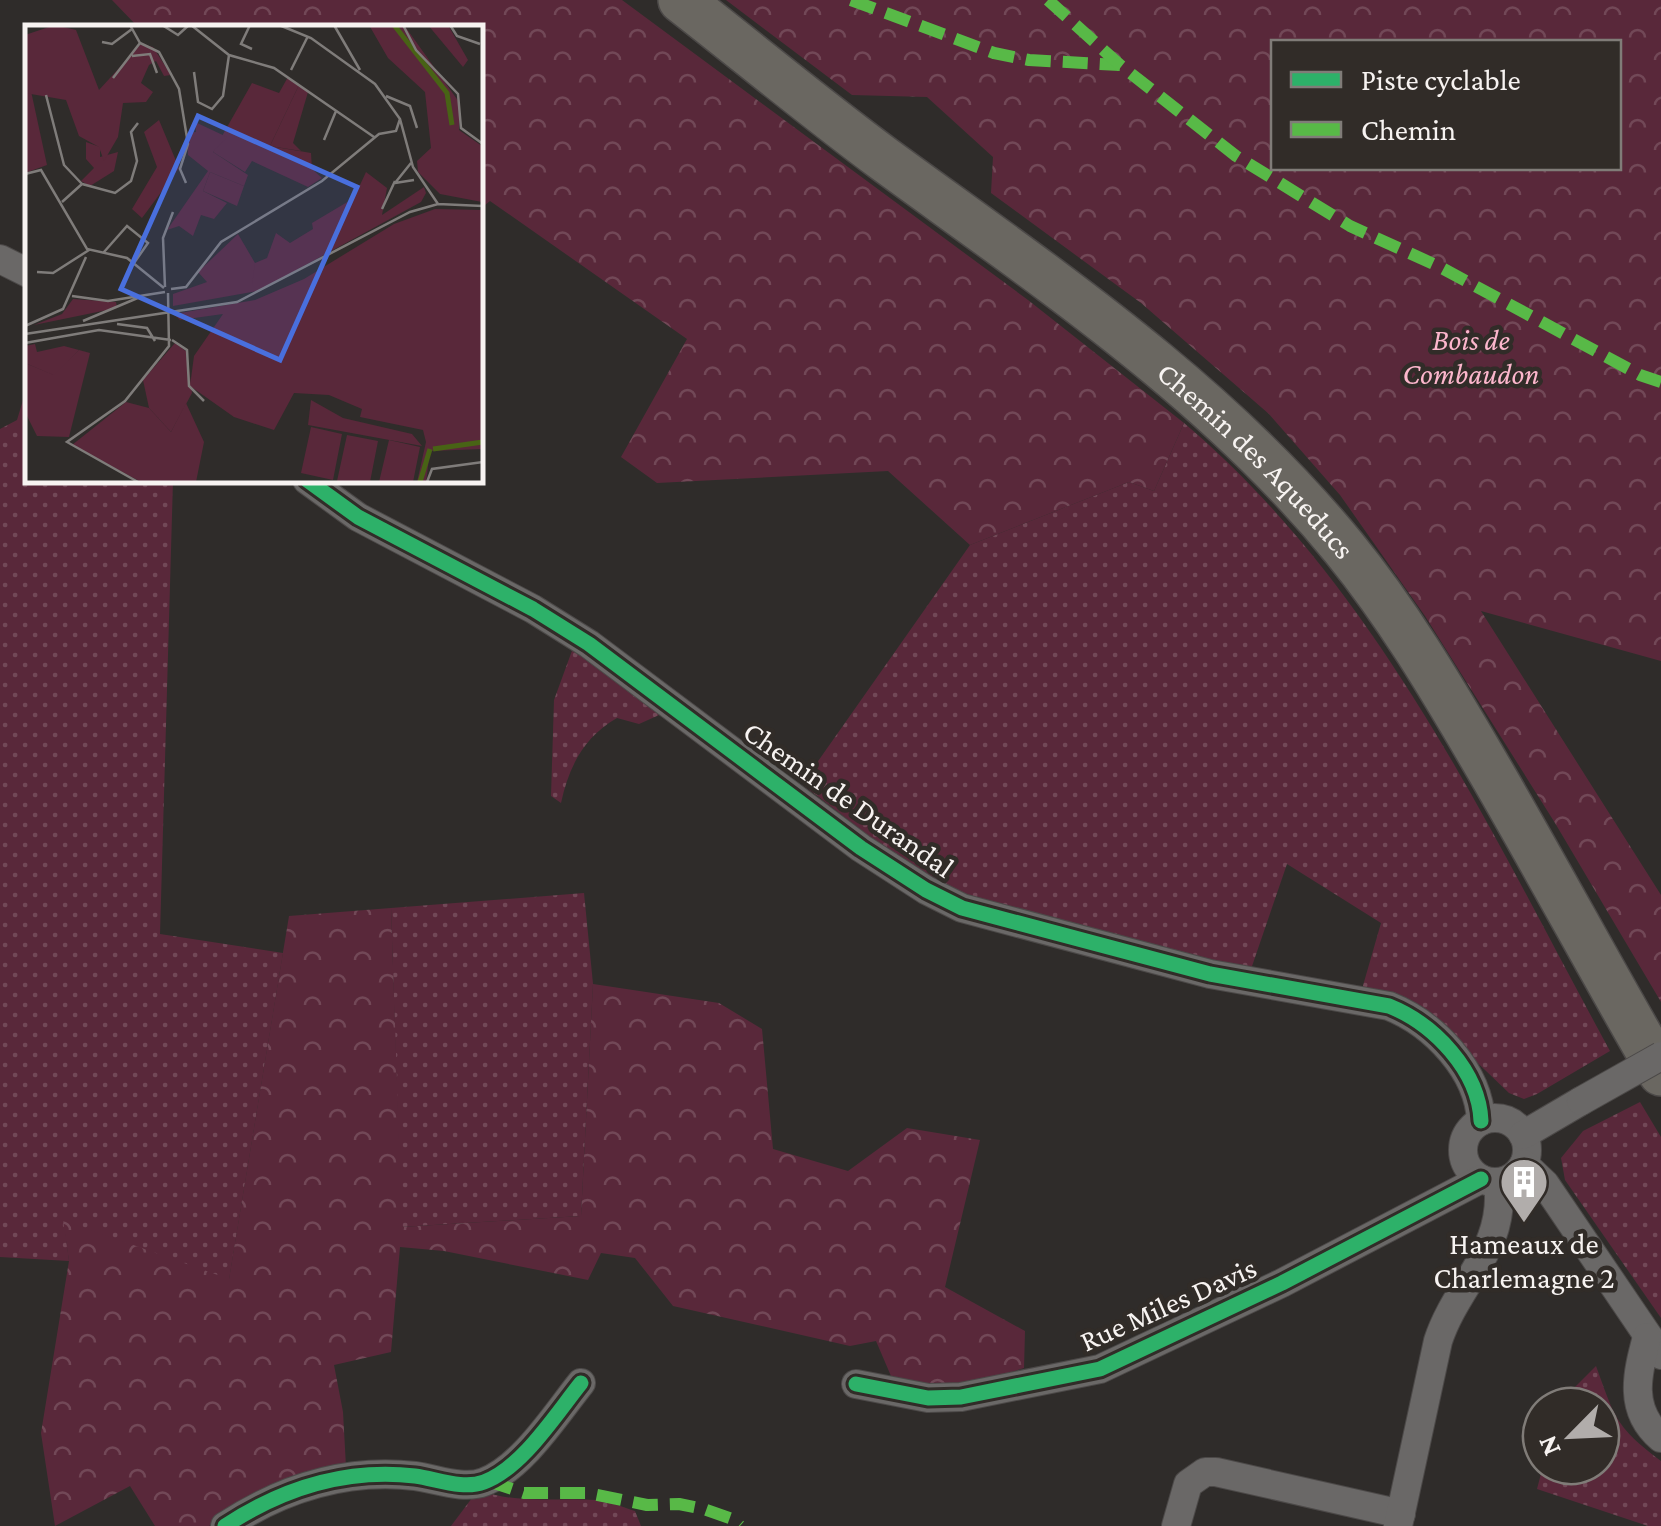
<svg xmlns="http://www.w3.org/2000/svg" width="1661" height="1526" font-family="'Crimson Pro',serif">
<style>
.grass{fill:url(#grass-dots)}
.forest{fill:url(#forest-crowns);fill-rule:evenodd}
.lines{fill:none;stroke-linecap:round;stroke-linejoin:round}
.street-casing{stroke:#4c4948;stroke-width:30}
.primary-casing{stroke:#4c4948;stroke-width:48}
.street{stroke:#6a6867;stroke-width:28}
.primary{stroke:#6a6761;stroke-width:45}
.street-bridge-casing{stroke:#4c4948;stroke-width:30;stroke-linecap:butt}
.street-bridge{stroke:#6a6867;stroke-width:28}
.quiet{stroke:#58b947;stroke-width:12;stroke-dasharray:25 12;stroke-linecap:butt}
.cycleway-casing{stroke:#312c28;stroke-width:21}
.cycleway{stroke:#2db169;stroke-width:15}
.labels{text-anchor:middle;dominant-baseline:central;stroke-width:9;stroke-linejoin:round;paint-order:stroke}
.park-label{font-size:30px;font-style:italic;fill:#fcb6cc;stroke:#312c28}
.street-label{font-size:30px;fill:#f7f3f1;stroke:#312c28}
.poi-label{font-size:30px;fill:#f7f3f1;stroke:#312c28}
.inset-river{fill:none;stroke:#486315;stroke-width:5}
.inset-road{fill:none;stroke:#7f7c7a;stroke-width:2.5}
.view{fill:#496fdd;fill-opacity:0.15;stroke:#496fdd;stroke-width:5}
.inset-edge{fill:none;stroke:#f7f3f1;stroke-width:5}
</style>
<defs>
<pattern id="grass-dots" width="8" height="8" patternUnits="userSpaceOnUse" patternTransform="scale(2.5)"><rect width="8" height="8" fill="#59283a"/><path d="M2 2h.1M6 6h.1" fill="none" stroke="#724857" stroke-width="1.8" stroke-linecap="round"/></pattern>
<pattern id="forest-crowns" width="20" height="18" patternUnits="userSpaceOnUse" patternTransform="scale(2.5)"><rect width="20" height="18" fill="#59283a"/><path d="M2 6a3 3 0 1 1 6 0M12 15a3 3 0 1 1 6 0" fill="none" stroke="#724857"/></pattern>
</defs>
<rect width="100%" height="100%" fill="#2f2c2a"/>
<g class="grass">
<polygon points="27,387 28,480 173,480 160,934 283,953 229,1280 64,1221 69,1261 0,1257 0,429 17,420"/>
<path d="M1184,423c196,166 306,408 426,628l-73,43 -13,5 -15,-6 -95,-91 -52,-13 19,-66 -94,-59 -37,108 -270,-71 -47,-20 -33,-21 -98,-76 168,-239 159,-63 25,9z"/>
<path d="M573,648l93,64 -27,12 -22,-6c-33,19 -48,48 -56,85l-10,-7 3,-96z"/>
<polygon points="584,893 593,984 581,1216 401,1227 391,908"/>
<polygon points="1640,1102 1661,1137 1661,1318 1565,1180 1561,1158 1583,1131"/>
<path d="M1596,1366c19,52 19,60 65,95v65h-13l-111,-37 6,-23h58v-60h-41l2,-6z"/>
<path d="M478,1490c43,15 76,7 118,10 13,1 26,7 39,11l6,15h-190z"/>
</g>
<g class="forest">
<polygon points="112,0 622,0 1028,300 1184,423 1154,491 1129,482 970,545 888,471 657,483 621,457 687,339 490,201 480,209 480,28 138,27"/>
<path d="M726,0h935v661l-180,-50 180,284v107l-106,-179 -130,-207 -85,-121 -71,-81 -128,-111 -150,-110 2,-36 -66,-60 -75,-2zM1618,42v126h-344v-126z"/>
<polygon points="391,908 402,1227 581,1216 593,984 719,1003 762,1029 773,1149 848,1171 907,1128 980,1140 945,1287 1025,1331 1024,1368 955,1390 891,1376 876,1341 850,1346 673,1306 635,1258 601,1253 588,1280 444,1251 400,1247 391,1352 334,1365 343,1412 346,1467 259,1493 209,1526 155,1526 130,1486 55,1526 41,1433 69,1261 63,1220 229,1279 289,916"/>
</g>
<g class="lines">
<g class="street-casing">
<g id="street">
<polyline points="0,259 28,273"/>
<path d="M307,480l51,37 175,92 56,35 272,204 65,42 36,18 248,66 179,32c45,18 90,65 92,115"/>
<circle cx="1495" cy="1150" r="32"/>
<polyline points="1523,1135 1581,1101"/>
<polyline points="1524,1164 1545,1184 1661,1355"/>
<path d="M1647,1337c-10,37 -19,73 14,101"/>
<polyline points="856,1384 928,1398 961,1397 1100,1369 1282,1283 1481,1179"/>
<path d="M225,1526c58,-38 120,-58 190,-50 22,3 48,14 69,6 38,-14 72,-68 97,-99"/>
<polyline points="1176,1526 1188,1484 1205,1472 1216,1472 1401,1514"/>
<path d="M1398,1526l40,-185c19,-58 69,-92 60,-159"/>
</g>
</g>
<g class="primary-casing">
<g id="primary">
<path id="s1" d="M681,0c68,53 134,108 203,159 163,119 331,231 460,389 53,65 96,137 138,209 61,104 118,211 179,316"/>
</g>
</g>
<use href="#street" class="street"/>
<use href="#primary" class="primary"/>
<g class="street-bridge-casing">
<polyline id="street-bridge" points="1581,1101 1661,1056"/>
</g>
<use href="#street-bridge" class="street-bridge"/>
<g class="quiet">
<polyline points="851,0 994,53 1029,60 1120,65"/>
<polyline points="1048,0 1120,65 1236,156 1350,226 1440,267 1640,375 1661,382"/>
<polyline points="488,1481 524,1493 587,1493 647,1505 679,1504 704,1509 732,1519 740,1526"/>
</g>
<g class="cycleway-casing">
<g id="cycleway">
<path d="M307,480l51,37 175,92 56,35 272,204 65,42 36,18 248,66 179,32c45,18 90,65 92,115"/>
<polyline points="856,1384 928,1398 961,1397 1100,1369 1282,1283 1481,1179"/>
<path d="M225,1526c58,-38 120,-58 190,-50 22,3 48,14 69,6 38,-14 72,-68 97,-99"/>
</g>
</g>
<use href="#cycleway" class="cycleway"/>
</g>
<defs>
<g id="building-pin" transform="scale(2.5)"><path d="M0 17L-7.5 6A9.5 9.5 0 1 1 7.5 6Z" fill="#b1adab" stroke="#312c28"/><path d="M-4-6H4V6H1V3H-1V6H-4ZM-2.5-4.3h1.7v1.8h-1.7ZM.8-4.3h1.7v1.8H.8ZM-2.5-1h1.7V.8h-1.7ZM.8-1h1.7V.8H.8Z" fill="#fff"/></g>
</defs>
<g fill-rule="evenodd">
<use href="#building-pin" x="1524" y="1182"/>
</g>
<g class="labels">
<g class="park-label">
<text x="1471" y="339">Bois de<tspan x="1471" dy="34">Combaudon</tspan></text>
</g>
<g class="street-label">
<text stroke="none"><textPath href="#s1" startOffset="738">Chemin des Aqueducs</textPath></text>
<text transform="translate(849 799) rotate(35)">Chemin de Durandal</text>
<text transform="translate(1168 1304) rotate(-24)">Rue Miles Davis</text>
</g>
<g class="poi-label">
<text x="1524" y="1243">Hameaux de<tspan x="1524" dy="34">Charlemagne 2</tspan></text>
</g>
</g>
<g transform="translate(25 25)">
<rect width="458" height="458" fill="#2f2c2a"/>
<path d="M263,52l11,8 -29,61 41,7 1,16 10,9 -14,9 -56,-26 -7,11 -32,-20 39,-69 27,10zM6,66l16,74 -22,8v-80zM134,95l20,48 -37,50 -10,-9 25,-42 -13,-35zM61,117l14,5v10l18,-5 -4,19 -24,15 -9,-5 13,-13 -8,-9zM185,147l34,14 -7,20 -34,-15zM213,209l17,29 3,28 -85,15v-12l34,-12 -9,-10zM150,318l12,9 5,41 -21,39 -22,-24 -6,-28zM10,319l2,8 27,-6 15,4 -24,26 -30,-13v-17zM286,375l32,18 69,16 10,12 -114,-21z" fill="#59283a"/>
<path d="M30,0l21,5 23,60 42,-46 12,3 18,28 -7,1 -8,-15 -7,4 -8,18 12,9 -7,10 -23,1 -5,34 -14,24 -5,-14 -20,-11 -13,-36 -41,-7v-58zM344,0h35l55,77v28l23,16v56l-42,-8 -22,-22 -1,-11 14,-13 -6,-56 -37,-34zM403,0h20l20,35 -5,7zM274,60l9,7 -15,51 8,8 -31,-5zM170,97l32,15 -14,15 35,23 -4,11 -34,-14 -7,19 24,12 -13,16 -13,-4 -8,21 -14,-10 -12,4 41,-59 -20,-16 -1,-22 9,-1zM341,147l21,16 -5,27 42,-28 2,6 -5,9 -163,89 -6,-6 3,-22 12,-5 9,-25 14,10 23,-14 -1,-6 42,-25zM410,184l47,1v239l-52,2 -4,31h-9l9,-40 -3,-12 -63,-13 2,-8 -33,-14 -35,-2 -20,37 -40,-13 -44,-31 4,-30 29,-42 -43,6 -6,-6 81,-14 49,-21 90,-55zM48,274l43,3 1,6 -83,17 28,-11zM54,325l11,3 -21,84 -32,-1 -12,-24v-49l29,12zM101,377l23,6 22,24 15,-29 18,39 -8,40h-55l-69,-37z" fill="#59283a"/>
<path d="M286,402l31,7 -9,46 -32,-7zM322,410l31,6 -8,41 -33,-1zM364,415l31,7 -7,35h-34z" fill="#59283a"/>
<path class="inset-river" d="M369,0l53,68 5,32M408,424l50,-7M395,457l10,-33"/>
<path class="inset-road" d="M105,0l10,18 19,9 20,37 9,55 -8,25 6,14M137,0l16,10 11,-10M166,0l38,30 45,13 100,69M225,0l-9,19 11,5M254,0l32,13 64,46 25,35 13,48 25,37M309,0l26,45M378,0l13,25 42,44 3,34 22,16M425,0l7,11 23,8M77,17l10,2 20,-15M107,31l18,-2 7,19M266,45l17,-34M169,47l4,30 14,7 11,-13 6,-41M88,53l27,-35M21,70l18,70 18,19M361,71l24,10 7,22M299,115l12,-29M386,138l-16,20 19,-3M0,149l16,-4 46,79 40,9 37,30M37,177l20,-18 33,9 16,-12 6,-20 -6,-29 7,-9M357,184l13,-28M79,227l23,-26 21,17 -14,20M12,247l16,1 36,-23M140,262l-2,-49 10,-26M146,264l15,-2 35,-45 101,-61 57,-47 17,-3 4,-12M47,271l36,5 57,-9M58,296l57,-24M92,299l30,4 8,13M0,301l38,-17 23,-52M0,309l212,-32 173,-90 28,-8 45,2M147,315l15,10 2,36 15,15M0,318l74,-13 72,10M113,457l-71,-40 58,-41 44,-55 -1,-53M402,457l5,-13 51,-7"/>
<path class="view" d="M173,91l159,71 -77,173 -159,-71z"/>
<rect width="458" height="458" class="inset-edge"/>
</g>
<rect x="1271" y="40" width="350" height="130" fill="#312c28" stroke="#807c78" stroke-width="2.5"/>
<rect x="1291" y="72" width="50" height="15" fill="#2db169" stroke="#807c78" stroke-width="2.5"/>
<text x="1361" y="90" font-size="30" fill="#f7f3f1">Piste cyclable</text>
<rect x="1291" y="122" width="50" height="15" fill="#58b947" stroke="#807c78" stroke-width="2.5"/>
<text x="1361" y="140" font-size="30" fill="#f7f3f1">Chemin</text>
<g transform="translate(1571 1436) rotate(246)"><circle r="48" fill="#312c28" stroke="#807c78" stroke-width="2.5"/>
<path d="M0-8L18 38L0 25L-18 38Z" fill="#b1adab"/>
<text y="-15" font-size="28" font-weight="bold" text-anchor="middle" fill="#f7f3f1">N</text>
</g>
</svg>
